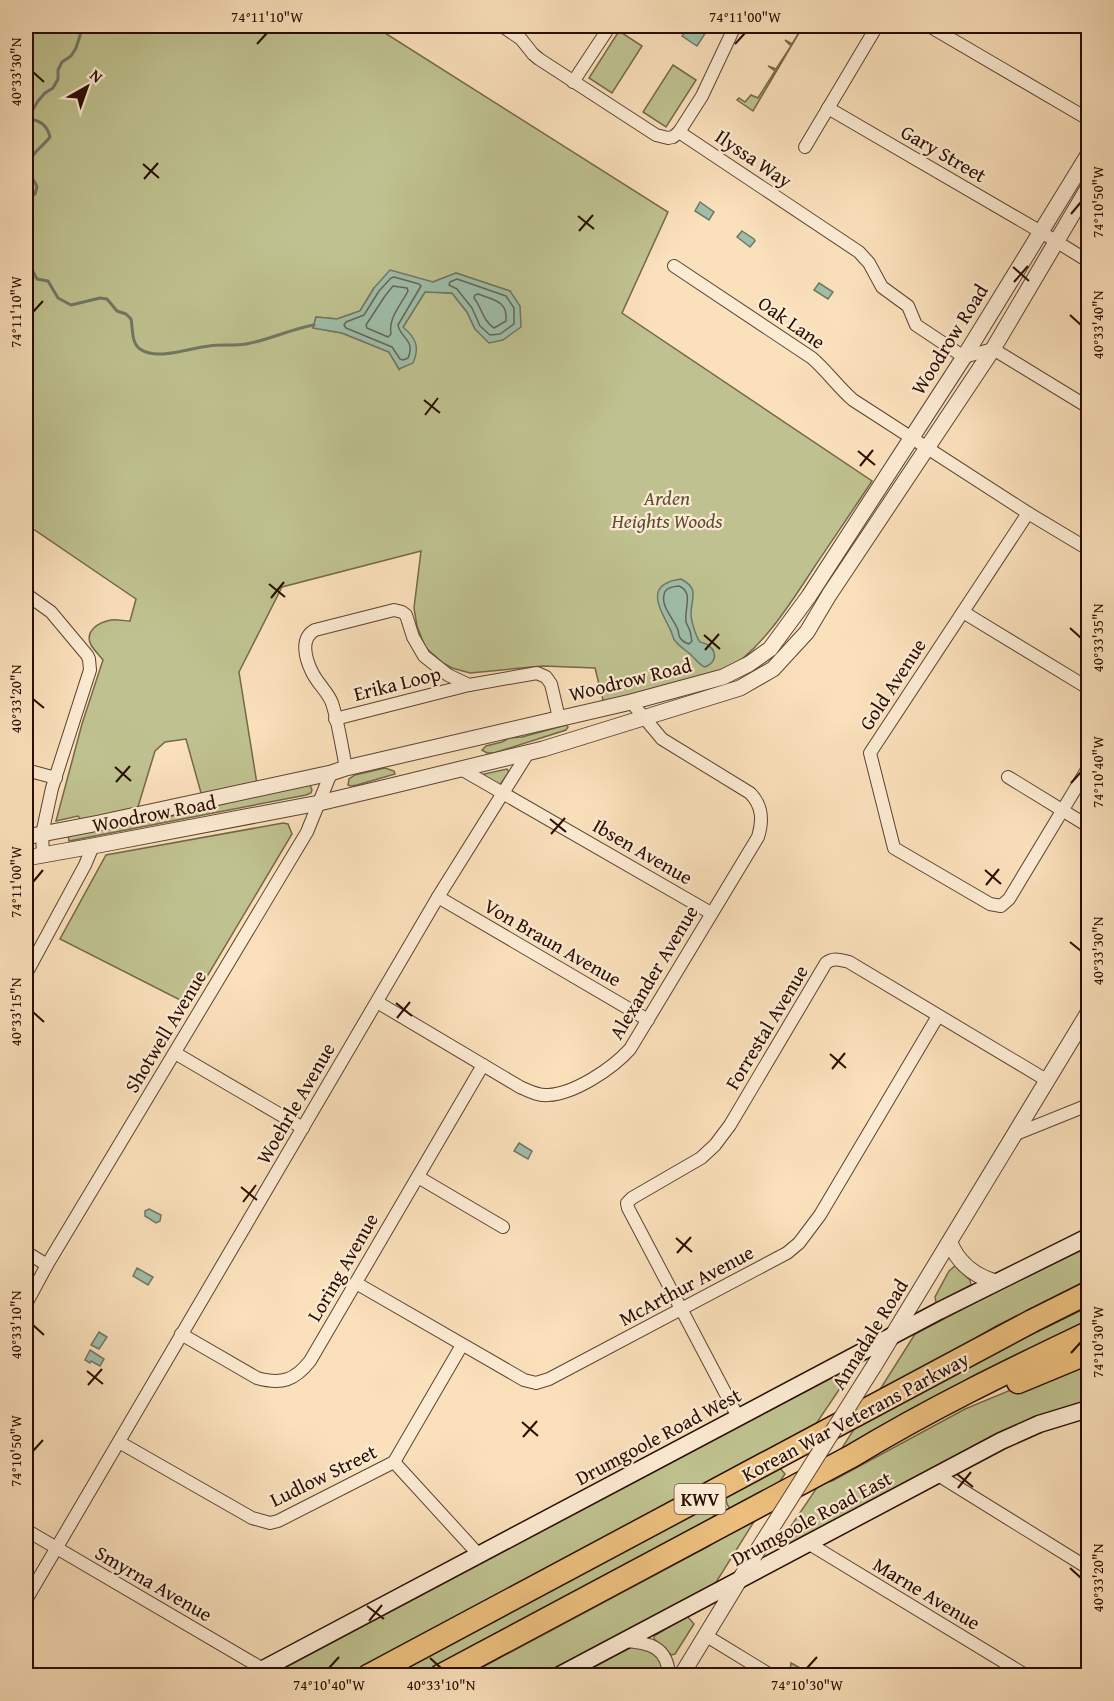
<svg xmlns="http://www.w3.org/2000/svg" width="1114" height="1701" font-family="'Gentium Book Plus',serif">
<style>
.green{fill:#bfc290;stroke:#746848;stroke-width:1.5;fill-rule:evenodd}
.water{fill:#9fbeaa;stroke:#707766;stroke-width:1.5}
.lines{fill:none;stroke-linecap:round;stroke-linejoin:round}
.shore{stroke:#646656;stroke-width:1.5}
.stream{stroke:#707766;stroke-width:3}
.minor-casing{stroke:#5d4230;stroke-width:14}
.tertiary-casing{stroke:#5d4230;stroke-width:17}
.secondary-casing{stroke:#290d01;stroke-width:19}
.motorway-casing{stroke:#290d01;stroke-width:25}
.minor{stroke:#fcebd3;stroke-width:12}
.tertiary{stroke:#fcebd3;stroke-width:15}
.secondary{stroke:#fcebd3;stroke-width:16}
.motorway{stroke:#edc07e;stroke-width:22}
.tertiary-bridge-casing{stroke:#5d4230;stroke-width:17;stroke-linecap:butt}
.tertiary-bridge{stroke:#fcebd3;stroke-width:15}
.ticks{fill:none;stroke:#290d01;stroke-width:2}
.labels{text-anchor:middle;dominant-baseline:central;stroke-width:4.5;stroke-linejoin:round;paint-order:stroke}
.shield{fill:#fcebd3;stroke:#685040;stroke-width:1.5}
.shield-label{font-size:18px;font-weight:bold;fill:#290d01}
.street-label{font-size:20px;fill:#290d01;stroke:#fcebd3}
.park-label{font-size:20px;font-style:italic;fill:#5e4c33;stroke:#fcebd3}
.neatline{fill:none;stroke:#290d01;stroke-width:2}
.ticks-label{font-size:15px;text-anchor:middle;fill:#290d01}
</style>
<rect width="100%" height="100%" fill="#fae0bb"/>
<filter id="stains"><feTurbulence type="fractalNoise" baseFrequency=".00333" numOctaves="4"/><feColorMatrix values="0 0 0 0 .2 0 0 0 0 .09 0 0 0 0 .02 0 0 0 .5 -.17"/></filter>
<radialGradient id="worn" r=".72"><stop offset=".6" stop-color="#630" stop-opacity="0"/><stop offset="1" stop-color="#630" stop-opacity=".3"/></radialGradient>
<g class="green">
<path d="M26,26h348l294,186 -46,101 250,168c-19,29 -39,58 -59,88 -21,32 -52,82 -86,100l-123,35 -9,-36 -52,-2 -73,7 -18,-5 -9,-5 -18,-16 -8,-21 -3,-18 7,-57 -139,36 -43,85 18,112 -54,16 -17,-61 -21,3 -10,9 -18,59 -56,10 -3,-4 -22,5 26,-97 21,-64c-4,-5 -9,-10 -12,-15 -7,-14 8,-23 20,-25 6,-1 13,1 19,1l6,-22 -110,-75zM456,273l54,18 -35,38 -8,-17 -15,-19 -27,-1 -22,35 -4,42 -10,-17 -47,-19 -29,-5 3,-11 21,2 23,-8 14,-23 59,-6z"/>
<polygon points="803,26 753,111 737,100 739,98 745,102 751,95 758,98 775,71 768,66 776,69 791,46 785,40 792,44"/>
<polygon points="619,31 642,46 612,93 589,78"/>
<polygon points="673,65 696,80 666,127 643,112"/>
<polygon points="566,725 568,727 566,730 494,753 487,753 482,750 486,746 502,742 509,738 522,737"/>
<polygon points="385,768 394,771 395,774 357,785 351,786 348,785 349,779 355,775"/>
<polygon points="507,769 509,772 500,785 485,779 484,774"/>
<polygon points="306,784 310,785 312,790 311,793 306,795 69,841 68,835 188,813 194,811"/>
<polygon points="283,823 288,824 292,834 190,1005 60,939 106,855"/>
<polygon points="1088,1247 1088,1281 996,1326 874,1399 915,1334 1005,1287"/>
<polygon points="955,1266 970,1280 971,1285 936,1303 935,1297 949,1271"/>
<polygon points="1088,1307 1088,1328 833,1462 856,1426 998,1351"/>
<polygon points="1088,1358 1088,1401 788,1546 783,1538 818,1486 827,1482 832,1481 965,1409"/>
<polygon points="850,1368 851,1372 816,1424 348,1675 269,1676"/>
<path d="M780,1468l5,6 -11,16 -41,20c-6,-2 -7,-7 -7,-13z"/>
<polygon points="713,1504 716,1511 712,1519 430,1675 386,1676"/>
<polygon points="755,1520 715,1584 542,1675 466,1676 709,1546 723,1536"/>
<polygon points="687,1616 694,1624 675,1654 671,1655 665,1648 654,1639 654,1636"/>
<path d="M633,1646c15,4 35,9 28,29l-84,1z"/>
<polygon points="791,1663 813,1675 793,1675 790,1671"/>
</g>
<g class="water">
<polygon points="689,26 710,26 697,46 682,36"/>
<polygon points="700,202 714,212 709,220 695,211"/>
<polygon points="742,231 754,239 755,241 750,247 737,237"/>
<path d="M390,270l43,12 23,-9 54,18 10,15 1,21 -18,13 -14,3 -14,-14 -8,-17 -15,-19 -27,-1 -22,35c13,11 17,20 10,36l-14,6 -10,-17 -47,-19 -29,-5 3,-11 21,2 23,-8 14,-23z"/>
<polygon points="819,283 833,292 828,299 814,290"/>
<path d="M681,579c19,10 10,19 10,35 0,7 5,23 9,28 15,3 21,18 5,25 -5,-2 -7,-5 -11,-9 -5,-6 -13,-10 -18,-16 -4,-4 -3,-8 -6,-13 -11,-22 -26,-45 11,-50z"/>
<polygon points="519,1143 532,1151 528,1159 514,1151"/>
<polygon points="149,1209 161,1215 160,1221 156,1223 145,1216 145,1211"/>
<polygon points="137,1268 153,1277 148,1285 133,1276"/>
<polygon points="99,1332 107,1337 99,1349 91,1345"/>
<polygon points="90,1350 104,1359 100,1366 91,1361 90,1363 85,1360"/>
</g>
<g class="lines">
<g class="shore">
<path d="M394,277l25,7 2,2 -23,39c2,13 18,15 10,33l-5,2 -3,-1 -8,-12 -46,-19 -2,-3 2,-3 18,-7 15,-24 12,-13z"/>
<polygon points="457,279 506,296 514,308 514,324 500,334 490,335 480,326 472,308 457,289 449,285 450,282"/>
<path d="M393,286l14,2 1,3c-7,14 -20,27 -17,43l-3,3 -21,-9 -1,-3 19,-29z"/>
<path d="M478,294c16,6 30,7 28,27l-12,7c-11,-7 -12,-20 -20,-30l1,-3z"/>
<path d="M679,586c15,6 5,23 7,36 1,3 3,6 4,9 1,3 1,7 2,10l-3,3c-3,-1 -6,-2 -8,-5 -4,-5 -1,-3 -3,-9 -4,-11 -17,-23 -14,-35 1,-8 9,-8 15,-9z"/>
</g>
<g class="stream">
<polyline points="26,121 38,101 45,93 53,88 58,79 58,70 62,62 71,56 76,48 83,26"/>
<path d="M26,199l9,-5 2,-7c-1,-4 -5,-8 -7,-13 -6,-17 11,-25 20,-37 -3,-13 -10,-16 -23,-19"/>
<polyline points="26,220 27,223 26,227"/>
<path d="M26,259l11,20 11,2 10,17 13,7 29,-7 7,1 10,12 9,3 5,5c2,9 0,24 9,30 17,12 50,-1 69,-3 12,-2 25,0 37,-2 23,-4 45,-15 68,-19"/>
</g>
<g class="minor-casing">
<g id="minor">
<polyline points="502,26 521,39 533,54 539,59 656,135 668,138 673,137 679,132 702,96 735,26"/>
<polyline points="929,26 1088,119"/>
<polyline points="573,82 610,26"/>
<polyline points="828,108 1041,232 1088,261"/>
<polyline points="679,132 859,252 869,263 882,287 908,306 916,325 964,357 993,349 1088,407"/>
<polyline points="805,147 877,26"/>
<path d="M674,266l138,92c15,13 26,29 41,42l175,113 60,36"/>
<polyline points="1028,513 870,753 894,848 990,904 1001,906 1009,899 1088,768"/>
<polyline points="26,594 51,612 87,655 89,659 90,670 52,788 42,834 43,854"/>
<polyline points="963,612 1088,688"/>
<polyline points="335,719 469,685"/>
<path d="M346,768c-4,-20 -8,-47 -14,-65 -4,-11 -15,-20 -20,-31 -7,-14 -12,-34 3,-42l79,-20 8,2 4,3 7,22 11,19 24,19 21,10 68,-12 9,4 5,7 8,34"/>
<polyline points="461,769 711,913"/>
<polyline points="26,770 56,778"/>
<polyline points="1008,777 1088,826"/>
<polyline points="438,897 648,1020"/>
<polyline points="26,974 85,865 93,846"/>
<path d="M377,1002l143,85c9,4 18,9 28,8 26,-1 64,-26 82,-46l128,-212c5,-16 5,-31 -8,-44l-88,-54 -31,-37"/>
<polyline points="175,1053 303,1128"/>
<polyline points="1016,1134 1088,1105"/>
<polyline points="418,1177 503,1227"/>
<polyline points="26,1252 47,1265"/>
<polyline points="356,1283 524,1380 536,1383 549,1379 787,1253 799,1243 820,1215 938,1016"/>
<polyline points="26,1304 47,1265 307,832 331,773"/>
<path d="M181,1334l76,44c25,7 38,2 53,-17l173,-296"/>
<path d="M738,1417l-110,-209 -1,-5 5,-5 69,-40 14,-13 15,-20 96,-162c8,-6 14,-3 23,-1l199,119"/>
<polyline points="119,1442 252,1518 270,1523 278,1521 394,1462 462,1345"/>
<polyline points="394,1462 479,1555"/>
<polyline points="938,1475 1088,1568"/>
<polyline points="26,1530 263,1669"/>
<polyline points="808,1543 1027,1676"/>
<polyline points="26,1600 438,897 528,753"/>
<polyline points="705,1635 772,1676"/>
<path d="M624,1641c25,1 44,6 45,35"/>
</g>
</g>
<g class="tertiary-casing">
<g id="tertiary">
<polyline points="26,837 99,823 331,773 346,768 631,702 723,677 749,664 770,649 809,596 964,357 1088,155"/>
<polyline points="26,858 93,846 319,803 391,786 543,749 740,688 773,669 807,632 829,595 993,349 1088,188"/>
<path d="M950,1243c9,21 24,33 46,39"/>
<polyline points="874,1366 1088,1013"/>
<polyline points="681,1676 754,1556"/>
</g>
</g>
<g class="secondary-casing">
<g id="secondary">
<polyline points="250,1676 939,1311 1088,1237"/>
<polyline points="558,1676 1001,1441 1039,1424 1088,1409"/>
</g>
</g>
<g class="motorway-casing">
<g id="motorway">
<polyline points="1018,1382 1088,1353"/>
<polyline points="368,1676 1032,1321 1088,1293"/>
<path d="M440,1676l412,-220c76,-46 156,-85 236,-123"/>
</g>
</g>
<use href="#minor" class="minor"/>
<use href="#tertiary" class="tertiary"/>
<use href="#secondary" class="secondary"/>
<use href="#motorway" class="motorway"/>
<g class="tertiary-bridge-casing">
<polyline id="tertiary-bridge" points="754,1556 874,1366"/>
</g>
<use href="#tertiary-bridge" class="tertiary-bridge"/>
</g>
<path class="ticks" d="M257,44l10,-11M735,44l10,-11M33,72l11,10M143,164l16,14M144,179l14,-16M1071,214l10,-12M578,216l16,13M579,231l14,-16M1013,267l16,14M1014,282l14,-16M33,312l10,-11M1070,315l11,10M424,400l16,13M425,415l13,-17M858,451l17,14M860,466l13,-16M269,584l16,13M271,598l13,-16M1070,628l11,10M704,635l16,14M705,650l14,-16M33,699l11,9M115,767l16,14M116,782l14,-16M1071,783l10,-11M550,819l16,13M551,834l14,-16M985,870l16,14M33,882l10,-12M986,885l13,-16M1070,942l11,9M396,1003l16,13M33,1012l11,10M397,1018l13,-16M830,1054l16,14M832,1069l13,-16M241,1187l16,13M243,1202l13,-17M676,1238l16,14M677,1253l14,-16M33,1325l11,10M1071,1353l10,-11M87,1371l16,13M88,1385l14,-16M522,1422l16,14M523,1437l14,-16M33,1451l10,-11M957,1474l16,13M958,1488l13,-16M1070,1568l11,10M367,1606l17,13M369,1621l13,-16M430,1658l11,10M329,1668l10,-11M807,1668l10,-11"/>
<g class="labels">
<rect class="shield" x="674.5" y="1484" width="51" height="30" rx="4.5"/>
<g class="shield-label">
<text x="700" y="1499">KWV</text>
</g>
<g class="street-label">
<text transform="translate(944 153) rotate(30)">Gary Street</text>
<text transform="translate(754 158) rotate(34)">Ilyssa Way</text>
<text transform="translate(792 322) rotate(35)">Oak Lane</text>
<text transform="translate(949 339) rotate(-58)">Woodrow Road</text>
<text transform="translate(630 679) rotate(-14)">Woodrow Road</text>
<text transform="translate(397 683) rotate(-14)">Erika Loop</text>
<text transform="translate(892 684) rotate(-57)">Gold Avenue</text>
<text transform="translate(154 813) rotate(-11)">Woodrow Road</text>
<text transform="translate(643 851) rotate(30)">Ibsen Avenue</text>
<text transform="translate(553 942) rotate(30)">Von Braun Avenue</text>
<text transform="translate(653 972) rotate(-59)">Alexander Avenue</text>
<text transform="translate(766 1027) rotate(-59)">Forrestal Avenue</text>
<text transform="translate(165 1031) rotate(-59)">Shotwell Avenue</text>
<text transform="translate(295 1103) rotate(-60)">Woehrle Avenue</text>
<text transform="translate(342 1267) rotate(-60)">Loring Avenue</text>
<text transform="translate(686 1285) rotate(-28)">McArthur Avenue</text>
<text transform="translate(869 1334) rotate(-58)">Annadale Road</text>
<text transform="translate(855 1416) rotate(-28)">Korean War Veterans Parkway</text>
<text transform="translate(658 1436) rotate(-28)">Drumgoole Road West</text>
<text transform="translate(323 1475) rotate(-26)">Ludlow Street</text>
<text transform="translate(811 1518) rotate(-28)">Drumgoole Road East</text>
<text transform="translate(154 1583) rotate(30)">Smyrna Avenue</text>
<text transform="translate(927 1593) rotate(31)">Marne Avenue</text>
</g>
<g class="park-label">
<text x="667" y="497">Arden<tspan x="667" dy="23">Heights Woods</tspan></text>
</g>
</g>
<rect width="1114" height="1701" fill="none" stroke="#fae0bb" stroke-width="66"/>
<g transform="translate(87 87) rotate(40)" stroke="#fcebd3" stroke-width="4.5" paint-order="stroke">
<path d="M0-4.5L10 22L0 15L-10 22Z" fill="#290d01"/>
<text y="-9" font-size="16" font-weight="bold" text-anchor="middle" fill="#290d01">N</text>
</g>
<rect x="33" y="33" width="1048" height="1635" class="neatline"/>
<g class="ticks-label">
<text x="267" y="22">74°11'10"W</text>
<text x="745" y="22">74°11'00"W</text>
<text transform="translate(16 72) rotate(-90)" y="5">40°33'30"N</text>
<text transform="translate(1098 202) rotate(-90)" y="5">74°10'50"W</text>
<text transform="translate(16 312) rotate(-90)" y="5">74°11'10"W</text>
<text transform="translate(1098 325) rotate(-90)" y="5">40°33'40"N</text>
<text transform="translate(1098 638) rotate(-90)" y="5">40°33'35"N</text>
<text transform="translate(16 699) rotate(-90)" y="5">40°33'20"N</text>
<text transform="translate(1098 772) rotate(-90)" y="5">74°10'40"W</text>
<text transform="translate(16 882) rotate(-90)" y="5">74°11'00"W</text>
<text transform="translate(1098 951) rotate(-90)" y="5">40°33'30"N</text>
<text transform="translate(16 1012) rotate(-90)" y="5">40°33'15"N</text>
<text transform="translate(16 1325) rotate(-90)" y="5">40°33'10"N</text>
<text transform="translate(1098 1342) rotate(-90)" y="5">74°10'30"W</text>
<text transform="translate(16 1451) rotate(-90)" y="5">74°10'50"W</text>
<text transform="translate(1098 1578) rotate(-90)" y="5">40°33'20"N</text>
<text x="329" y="1690">74°10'40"W</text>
<text x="441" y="1690">40°33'10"N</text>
<text x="807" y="1690">74°10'30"W</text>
</g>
<rect width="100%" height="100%" filter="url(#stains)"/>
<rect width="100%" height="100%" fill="url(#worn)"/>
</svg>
